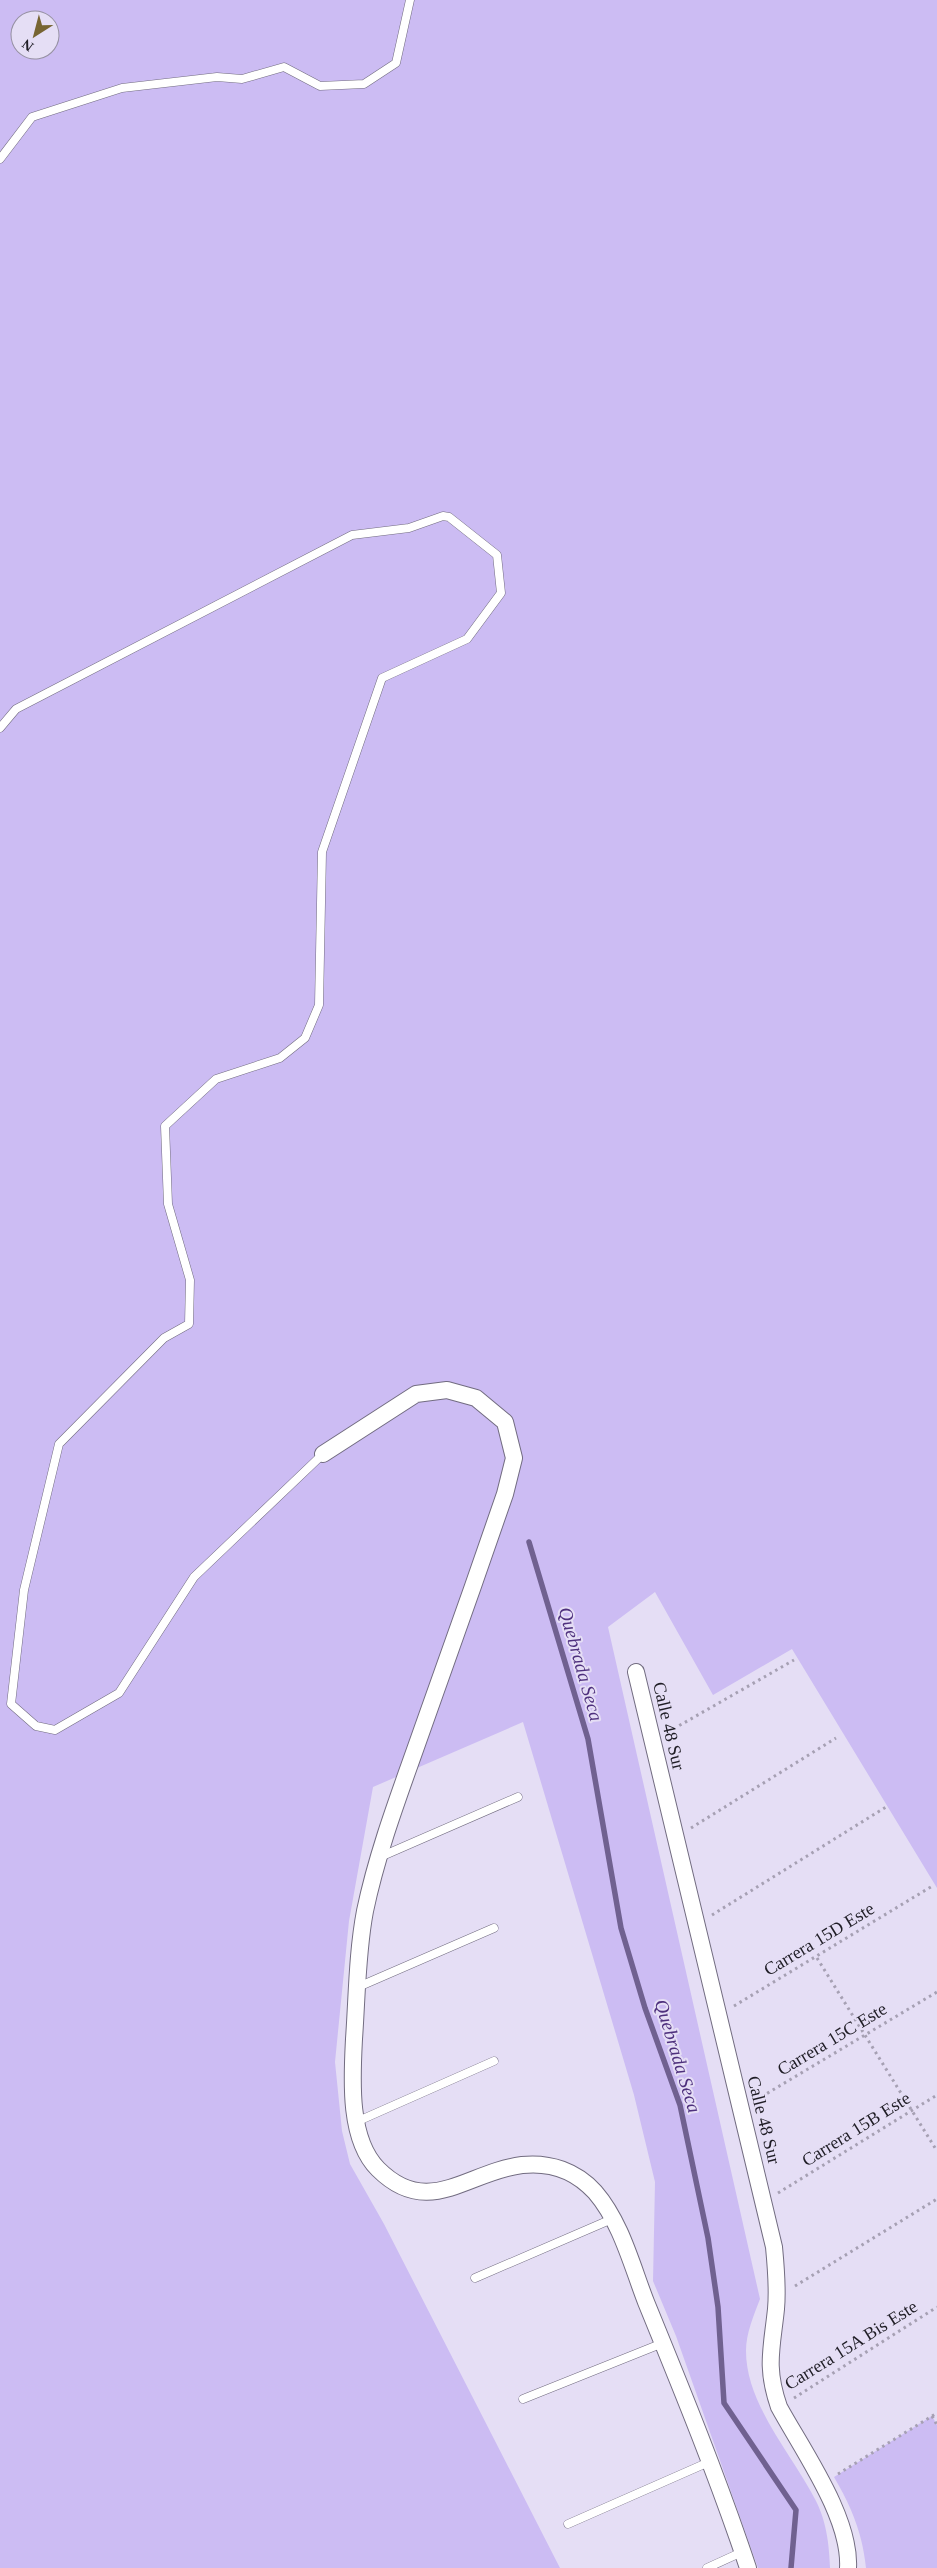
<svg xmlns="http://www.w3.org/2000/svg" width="937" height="2568" font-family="'Times New Roman',serif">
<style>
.green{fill:#ccbcf3;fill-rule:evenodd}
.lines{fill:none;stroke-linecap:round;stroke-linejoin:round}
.stream{stroke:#706190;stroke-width:5.5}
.lane-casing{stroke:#726c80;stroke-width:9}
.street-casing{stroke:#726c80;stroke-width:18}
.path{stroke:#a6a0b3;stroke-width:3;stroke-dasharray:2.5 4;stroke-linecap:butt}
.lane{stroke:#fff;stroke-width:8}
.street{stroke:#fff;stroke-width:16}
.labels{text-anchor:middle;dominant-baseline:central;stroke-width:4;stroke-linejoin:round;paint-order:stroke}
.street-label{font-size:18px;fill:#1f1d25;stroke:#e5def5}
.water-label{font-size:19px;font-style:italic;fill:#4e307d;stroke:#e5def5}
</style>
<rect width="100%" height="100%" fill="#e5def5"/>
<g class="green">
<path d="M0,0h937v1888l-145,-239 -79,46 -58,-103 -47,35 152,672c-6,16 -14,34 -14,52 0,54 47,104 70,150 11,22 13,44 14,67h-72l-82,-232 -23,-55 2,-99 -21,-87 -111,-373 -150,65 -24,134 -14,141 7,69 8,33 34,60 176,344h-560zM20,20h30v30h-30z"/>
<path d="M932,2416l5,9v143h-71c-4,-36 -14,-60 -32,-91z"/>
</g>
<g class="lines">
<polyline class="stream" points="529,1542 588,1739 621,1928 645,2008 680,2105 708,2238 718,2307 724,2403 796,2510 791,2568"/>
<g class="lane-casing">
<g id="lane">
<polyline points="0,159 32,117 122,88 217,77 242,79 284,67 320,86 364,84 396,63 410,0"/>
<polyline points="0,728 16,709 352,535 409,528 443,516 449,517 497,555 501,593 467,639 382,678 322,852 319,1005 305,1038 280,1058 216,1079 165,1126 168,1204 190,1280 189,1324 164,1338 59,1444 24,1590 11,1704 36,1726 55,1730 119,1693 194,1577 323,1454"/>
<polyline points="380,1857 518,1797"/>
<polyline points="358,1987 494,1928"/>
<polyline points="356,2122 494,2061"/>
<polyline points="475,2278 612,2219"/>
<polyline points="523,2399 663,2343"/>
<polyline points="568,2524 709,2462"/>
<polyline points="707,2568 742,2552"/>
</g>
</g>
<g class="street-casing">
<g id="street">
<path d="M323,1454l93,-60 31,-4 29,8 29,24 9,36 -9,36c-27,79 -55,157 -83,236 -21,60 -44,119 -57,181 -8,42 -8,86 -11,128 -2,39 -6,100 24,130 50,50 89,3 144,-4 28,-3 54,6 73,27 26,30 37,74 51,110 36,88 72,176 102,266"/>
<path d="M636,1672l138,575c2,21 4,41 2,62 -4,39 -11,58 3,98 24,44 72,111 69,161"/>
</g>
</g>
<g class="path">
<polyline points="668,1732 794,1660"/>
<polyline points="691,1828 836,1738"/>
<polyline points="712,1915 886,1807"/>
<polyline points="817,1958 937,2151"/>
<polyline points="734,2006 934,1885"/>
<polyline points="756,2100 937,1992"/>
<polyline points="778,2193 937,2095"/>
<polyline points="795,2286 937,2199"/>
<polyline points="794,2398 937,2307"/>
<polyline points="932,2416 937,2425"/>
<polyline points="838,2474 937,2413"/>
</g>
<use href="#lane" class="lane"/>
<use href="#street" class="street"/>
</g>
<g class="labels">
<g class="street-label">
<text transform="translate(669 1726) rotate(77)">Calle 48 Sur</text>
<text transform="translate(819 1939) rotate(-31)">Carrera 15D Este</text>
<text transform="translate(832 2039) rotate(-31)">Carrera 15C Este</text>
<text transform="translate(764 2120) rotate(76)">Calle 48 Sur</text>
<text transform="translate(856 2129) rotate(-32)">Carrera 15B Este</text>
<text transform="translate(851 2345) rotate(-32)">Carrera 15A Bis Este</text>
</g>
<g class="water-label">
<text transform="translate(581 1664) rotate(74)">Quebrada Seca</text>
<text transform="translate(678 2056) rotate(73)">Quebrada Seca</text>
</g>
</g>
<g transform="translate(35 35) rotate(216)"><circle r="24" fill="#e5def5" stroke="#9691a2"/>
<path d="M0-4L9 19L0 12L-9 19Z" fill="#776432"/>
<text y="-8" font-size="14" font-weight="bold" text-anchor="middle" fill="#1f1d25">N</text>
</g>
</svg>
